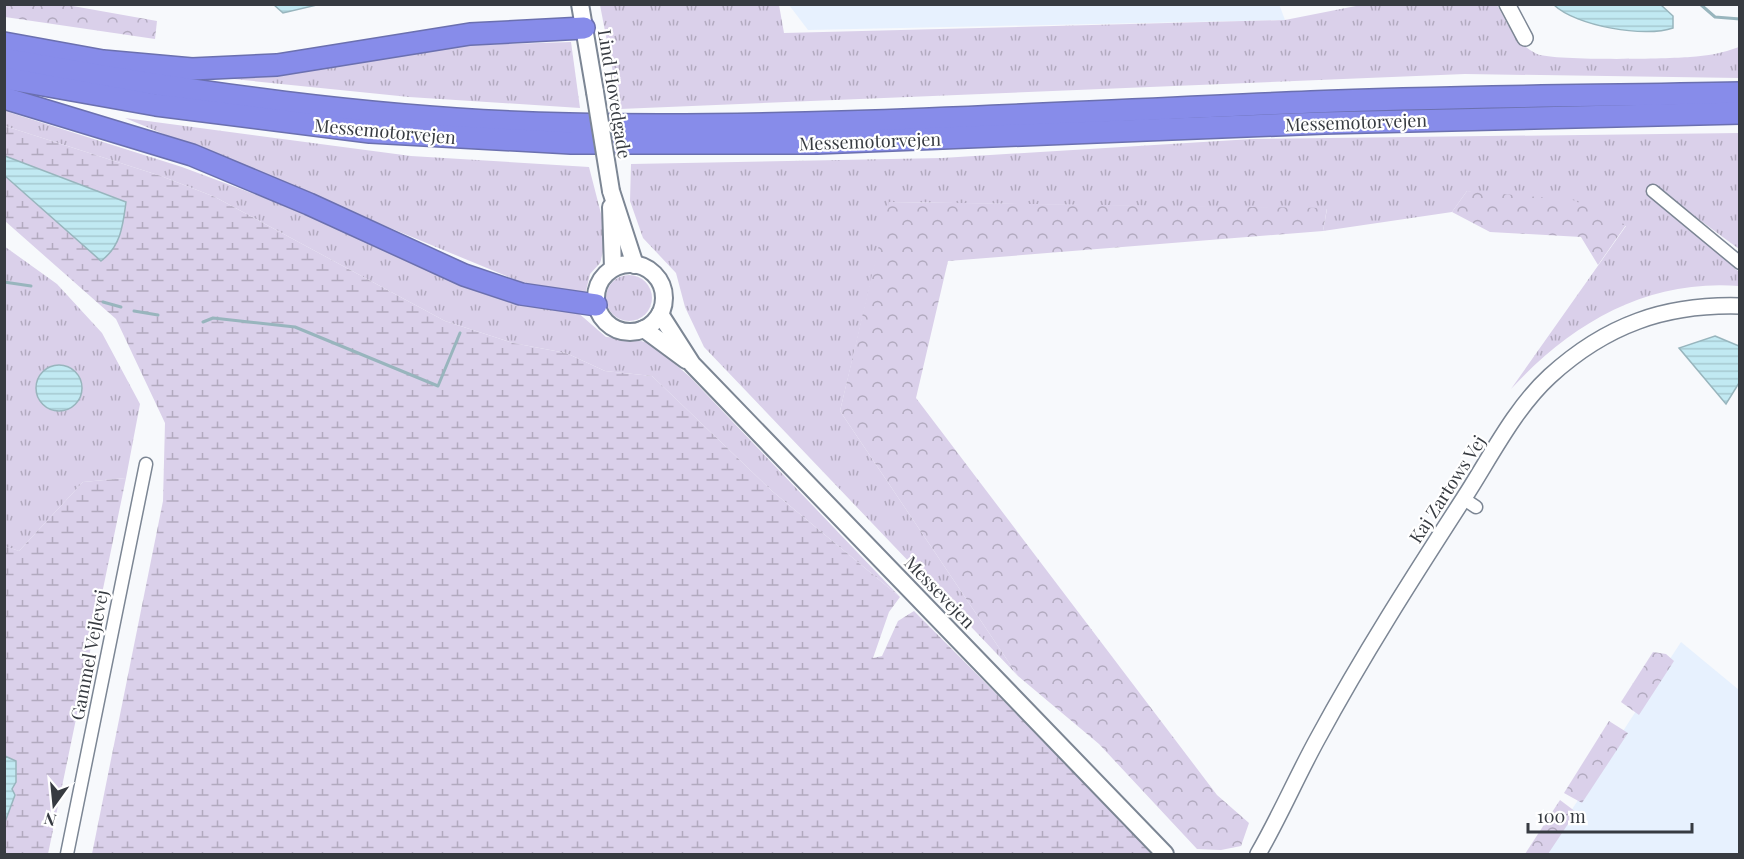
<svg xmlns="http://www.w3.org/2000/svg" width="1744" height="859" font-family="'Playfair Display',serif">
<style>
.built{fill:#e7f1fe}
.grass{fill:url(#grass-tufts)}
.forest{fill:url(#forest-crowns)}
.wetland{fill:url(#wetland-marsh)}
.water{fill:url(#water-rules);stroke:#98b5bd;stroke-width:1.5}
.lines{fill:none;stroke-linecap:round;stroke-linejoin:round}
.stream{stroke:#98b5bd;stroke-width:3}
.minor-casing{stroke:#7c8694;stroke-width:15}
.tertiary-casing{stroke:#7c8694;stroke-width:18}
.secondary-casing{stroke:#7c8694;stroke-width:20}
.motorway-casing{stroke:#6b70af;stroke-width:24}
.minor{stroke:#fff;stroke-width:12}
.tertiary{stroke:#fff;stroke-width:15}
.secondary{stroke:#fff;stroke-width:16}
.motorway{stroke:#878cea;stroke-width:21}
.secondary-bridge-casing{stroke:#7c8694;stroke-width:20;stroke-linecap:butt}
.secondary-bridge{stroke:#fff;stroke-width:16}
.labels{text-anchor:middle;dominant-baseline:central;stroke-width:4.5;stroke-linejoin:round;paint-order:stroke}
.street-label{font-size:18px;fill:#373b41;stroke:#fff}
</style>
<defs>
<pattern id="grass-tufts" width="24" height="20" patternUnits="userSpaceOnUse" patternTransform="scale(1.5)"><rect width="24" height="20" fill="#dad0ea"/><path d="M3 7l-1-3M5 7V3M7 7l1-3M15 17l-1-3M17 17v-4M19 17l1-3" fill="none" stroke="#b2aabf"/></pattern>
<pattern id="forest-crowns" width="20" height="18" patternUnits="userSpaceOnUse" patternTransform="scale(1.5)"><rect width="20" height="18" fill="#dad0ea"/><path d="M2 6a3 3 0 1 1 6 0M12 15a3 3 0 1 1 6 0" fill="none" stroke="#b2aabf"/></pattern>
<pattern id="wetland-marsh" width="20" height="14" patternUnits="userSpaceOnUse" patternTransform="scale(1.5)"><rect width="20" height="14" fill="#dad0ea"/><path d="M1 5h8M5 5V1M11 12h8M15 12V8" fill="none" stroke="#b2aabf"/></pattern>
<pattern id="water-rules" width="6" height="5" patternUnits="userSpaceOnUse" patternTransform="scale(1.5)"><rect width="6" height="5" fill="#c1e9f2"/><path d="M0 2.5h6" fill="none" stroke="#a6c9d1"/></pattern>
</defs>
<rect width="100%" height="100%" fill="#f7f9fc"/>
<g class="built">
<polygon points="1279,4 1285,20 808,30 789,5"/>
<polygon points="1681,642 1739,690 1739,854 1543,854"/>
</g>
<g class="grass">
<path d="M600,5h179l5,28 501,-13 76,-15h136c11,19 19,39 40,49 17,7 129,5 153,3 17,-1 33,-4 49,-10v31l-274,-4 -845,35z"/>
<polygon points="571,42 580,108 409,97 233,79 473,45"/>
<polygon points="5,111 182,167 291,208 463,282 576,311 606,337 634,339 652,344 690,377 900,597 772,491 652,376 605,371 566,353 513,343 445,321 215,197 161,176 5,126"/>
<polygon points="125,118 411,156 589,167 607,237 600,263 590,274 585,295 523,283"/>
<path d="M1739,133v116l-84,-62 -7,3 91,82v14c-92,-7 -167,37 -228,103l115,-163 -159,-35 -15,21 -129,19 4,-22 -437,-7 -50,209 178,265 -314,-329 -19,-40 -9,-34 -33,-35 -13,-37 1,-37 311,-6 310,-19z"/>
<polygon points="4,246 57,284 102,333 140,404 126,478 83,482 19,551 4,546"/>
<circle cx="629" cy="298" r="23"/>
</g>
<g class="forest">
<polygon points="4,5 67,5 157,21 155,39 5,17"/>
<polygon points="1467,191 1573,200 1626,225 1598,265 1581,237 1490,232 1452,212"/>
<polygon points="889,202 1327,208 1323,231 948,261 916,398 1217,795 1249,823 1241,846 1221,850 1197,849 1099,744 1018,676 840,411"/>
<polygon points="1653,652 1666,654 1674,661 1639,715 1621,702"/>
<polygon points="1609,721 1628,733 1582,803 1564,793"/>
<polygon points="1560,800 1576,812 1548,854 1525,854"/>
</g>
<g class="wetland">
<polygon points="5,126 161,176 215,197 445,321 513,343 566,353 605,371 652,376 772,491 900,597 889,612 873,658 882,656 898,621 914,611 1156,854 92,854 163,501 165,423 116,319 5,221 5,176 101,261 126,202 5,156"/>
<polygon points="126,478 48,854 5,854 4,822 15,795 12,789 16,782 16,761 5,756 5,546 19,551 83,482"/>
</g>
<g class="water">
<polygon points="273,4 317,4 317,5 283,13"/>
<path d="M1554,5h107l12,11v12c-28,10 -97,-2 -119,-23z"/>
<path d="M5,156l121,46c-3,23 -5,44 -25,59l-96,-85z"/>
<polygon points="1715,336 1739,346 1739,383 1726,404 1679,348"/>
<circle cx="59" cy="388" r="23"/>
<polygon points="5,756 16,761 16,782 12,789 15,795 5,822"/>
</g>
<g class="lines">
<g class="stream">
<polyline points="1700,4 1715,17 1740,19"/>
<polyline points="4,282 31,286"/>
<polyline points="103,302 121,307"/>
<polyline points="134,311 158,315"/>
<polyline points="203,322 213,318 295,327 438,386 460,333"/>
</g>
<g class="minor-casing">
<g id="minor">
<polyline points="1653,191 1740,263"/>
<polyline points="1464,499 1476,507"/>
<polyline points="67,854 146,464"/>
</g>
</g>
<g class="tertiary-casing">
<g id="tertiary">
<polyline points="1507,4 1525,38"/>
<path d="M1258,854c22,-38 39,-78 60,-116 45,-83 95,-161 146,-240 26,-40 50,-89 86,-122 56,-51 115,-72 190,-70"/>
</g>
</g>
<g class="secondary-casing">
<g id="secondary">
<polyline points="580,4 595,92"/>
<polyline points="611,191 635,265"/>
<polyline points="611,207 613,268"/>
<circle cx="630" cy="298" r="34"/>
<polyline points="660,314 692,364 1165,854"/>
<polyline points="644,329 686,360"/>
</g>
</g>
<g class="motorway-casing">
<g id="motorway">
<polyline points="4,43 103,61 192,69 277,65 470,34 584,28"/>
<path d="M4,59c186,33 375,61 565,65 247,5 495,-12 742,-22 143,-6 286,-6 429,-9"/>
<polyline points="4,78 156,105 370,132 571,143 817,143 1324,123 1740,113"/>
<polyline points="4,98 192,155 309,204 464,275 521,294 596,305"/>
</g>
</g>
<use href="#minor" class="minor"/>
<use href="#tertiary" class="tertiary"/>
<use href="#secondary" class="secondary"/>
<use href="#motorway" class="motorway"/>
<g class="secondary-bridge-casing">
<polyline id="secondary-bridge" points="595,92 611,191"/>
</g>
<use href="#secondary-bridge" class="secondary-bridge"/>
</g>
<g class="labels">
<g class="street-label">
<text transform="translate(615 94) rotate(81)">Lind Hovedgade</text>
<text transform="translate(1356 122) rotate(-2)">Messemotorvejen</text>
<text transform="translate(385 131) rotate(5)">Messemotorvejen</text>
<text transform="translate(870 141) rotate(-2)">Messemotorvejen</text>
<text transform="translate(1447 489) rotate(-57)">Kaj Zartows Vej</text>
<text transform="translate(940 592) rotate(46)">Messevejen</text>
<text transform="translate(89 655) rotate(-79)">Gammel Vejlevej</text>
</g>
</g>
<rect width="1744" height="859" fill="none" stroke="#373b41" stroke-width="12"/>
<g transform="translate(54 805) rotate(195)" stroke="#ffffff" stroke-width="4.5" paint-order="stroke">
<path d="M0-4.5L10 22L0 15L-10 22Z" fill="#373b41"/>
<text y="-9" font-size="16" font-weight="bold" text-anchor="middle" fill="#373b41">N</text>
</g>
<path d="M1528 823v9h164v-9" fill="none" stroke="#373b41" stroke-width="3"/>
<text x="1537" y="823" font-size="18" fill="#373b41" stroke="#ffffff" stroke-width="4.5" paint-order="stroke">100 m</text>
</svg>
